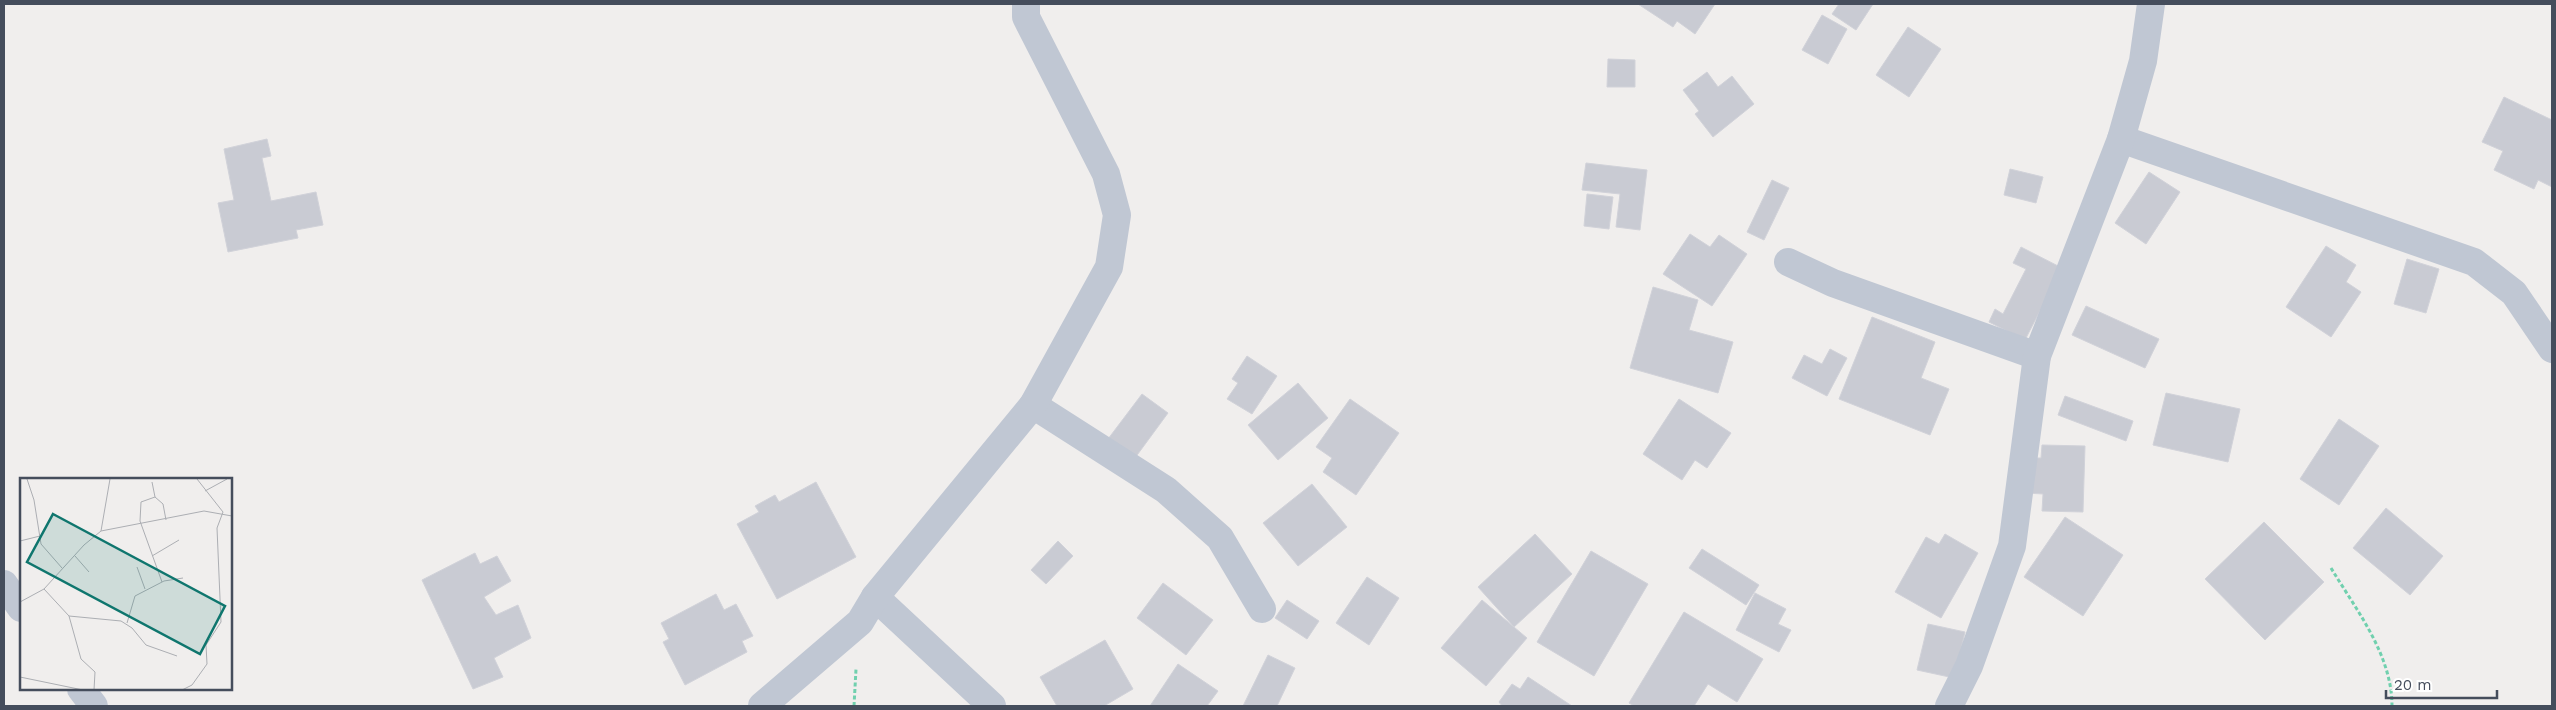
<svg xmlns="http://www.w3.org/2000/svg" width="2556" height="710" font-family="'Work Sans',sans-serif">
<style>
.building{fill:#c9cbd3;stroke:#d1d2d9}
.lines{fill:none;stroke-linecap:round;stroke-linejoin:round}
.path{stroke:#70d0ae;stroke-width:3;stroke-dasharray:4 2.5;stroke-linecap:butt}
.minor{stroke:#c0c7d3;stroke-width:28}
.inset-road{fill:none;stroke:#acaeb3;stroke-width:1}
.view{fill:#0f766e;fill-opacity:0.15;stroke:#0f766e;stroke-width:2.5}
.inset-edge{fill:none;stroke:#454d5c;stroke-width:2.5}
</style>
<rect width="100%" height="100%" fill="#f0eeed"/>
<g class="building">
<polygon points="1638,4 1715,4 1695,34 1677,21 1673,27"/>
<polygon points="1839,4 1873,4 1856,30 1832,14"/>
<polygon points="1822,15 1847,29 1828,64 1802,50"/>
<polygon points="1908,27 1941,49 1909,97 1876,75"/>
<polygon points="1608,59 1635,60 1635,87 1607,87"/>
<polygon points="1707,72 1718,87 1732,76 1754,104 1713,137 1695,114 1699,111 1683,90"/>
<polygon points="2504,97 2552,120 2552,187 2538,180 2534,189 2494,170 2503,151 2482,142"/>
<polygon points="267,139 271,156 262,158 271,201 316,192 323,225 296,230 298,238 228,252 218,203 234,200 224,149"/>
<polygon points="1586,163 1647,170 1640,230 1616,227 1620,194 1582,190"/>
<polygon points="2010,169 2043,177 2036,203 2004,195"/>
<polygon points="2149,172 2180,192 2146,244 2115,223"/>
<polygon points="1772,180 1789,188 1764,240 1747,232"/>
<polygon points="1587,194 1613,197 1609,229 1584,226"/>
<polygon points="1690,234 1710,247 1719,235 1747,254 1712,306 1663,274"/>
<polygon points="2326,246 2356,265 2346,282 2361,292 2331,337 2286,307"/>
<polygon points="2021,247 2062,268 2025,340 1989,322 1995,309 2003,314 2026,269 2013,263"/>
<polygon points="2407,259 2439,269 2426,313 2394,304"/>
<polygon points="1653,287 1698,300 1689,330 1733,342 1718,393 1630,368"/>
<polygon points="2086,306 2159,339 2145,368 2072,335"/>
<polygon points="1872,317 1935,342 1921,378 1949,389 1930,435 1839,399"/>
<polygon points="1830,349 1847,358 1827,396 1792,378 1804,355 1822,364"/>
<polygon points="1247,356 1277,376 1252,414 1227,399 1238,383 1232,379"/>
<polygon points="1298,383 1328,418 1278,460 1248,425"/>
<polygon points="2166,393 2240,409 2228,462 2153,445"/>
<polygon points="1142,394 1168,413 1132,462 1105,443"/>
<polygon points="2065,396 2133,421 2126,441 2058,415"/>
<polygon points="1350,399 1399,433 1356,495 1323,472 1332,458 1316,447"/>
<polygon points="1679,399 1731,433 1707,468 1695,460 1682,480 1643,454"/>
<polygon points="2339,419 2379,446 2339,505 2300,479"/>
<polygon points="2042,445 2085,446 2083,512 2042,511 2043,494 2026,493 2027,458 2041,458"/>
<polygon points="816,482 856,557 777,599 737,524 759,512 755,506 775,495 779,502"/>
<polygon points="1312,484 1347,527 1298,566 1263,523"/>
<polygon points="2386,508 2443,556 2410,595 2353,548"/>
<polygon points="2065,517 2123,555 2083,616 2024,577"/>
<polygon points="2264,522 2324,582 2265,640 2205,579"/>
<polygon points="1535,534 1572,574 1514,627 1478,587"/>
<polygon points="1945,534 1978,553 1941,618 1895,592 1926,537 1939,544"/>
<polygon points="1058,541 1073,556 1046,584 1031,570"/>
<polygon points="1702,549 1759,585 1746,605 1689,568"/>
<polygon points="1591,551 1648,584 1594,676 1537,642"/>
<polygon points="475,553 480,564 497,556 511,581 484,597 496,615 518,605 531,638 494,658 503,677 473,689 422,580"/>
<polygon points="1367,577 1399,598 1369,645 1336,623"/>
<polygon points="1163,583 1213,620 1186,655 1137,618"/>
<polygon points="1755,593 1786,609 1778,624 1791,630 1779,652 1736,630"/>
<polygon points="716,594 724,610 736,604 753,636 742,641 747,652 685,685 663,642 669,639 661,623"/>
<polygon points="1287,600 1319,621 1307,639 1275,618"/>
<polygon points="1482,600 1527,638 1486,686 1441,648"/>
<polygon points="1684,612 1763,659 1737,702 1708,684 1694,706 1634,706 1629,703"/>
<polygon points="1928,624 1965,632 1954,678 1917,670"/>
<polygon points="1105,640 1133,689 1104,706 1057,706 1040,677"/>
<polygon points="1268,655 1295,668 1277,706 1243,706"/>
<polygon points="1178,664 1218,691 1207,706 1150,706"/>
<polygon points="1528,677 1572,706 1502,706 1499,702 1512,684 1520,689"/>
</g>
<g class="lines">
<g class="path">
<path d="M2331,568c26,43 61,87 61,138"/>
<polyline points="854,706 856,669"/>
</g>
<g class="minor">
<polyline points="2121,139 2474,262 2514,293 2552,349"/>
<polyline points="1788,262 1833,283 2037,356"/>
<polyline points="1033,405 1166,490 1220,538 1262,609"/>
<polyline points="4,584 21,608"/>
<polyline points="875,597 992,706"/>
<polyline points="81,689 94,706"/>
<polyline points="762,706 860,622 875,597 1033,405 1109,267 1117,215 1106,174 1026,17 1026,4"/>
<polyline points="1949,706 1969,666 2012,546 2037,356 2121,139 2143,61 2151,4"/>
</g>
</g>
<g transform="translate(20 478)">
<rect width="212" height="212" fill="#f0eeed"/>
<path class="inset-road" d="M7,1l7,21 7,44 21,24M132,4l3,15 8,7 3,16M185,13l22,-12M135,19l-14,5 -1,19 22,61M81,53l9,-52M0,63l20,-5M55,78l14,16M132,78l27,-16M117,89l8,22M24,111l25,27 52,5 11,7 14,17 31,11M0,124l24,-13 40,-44 17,-14 103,-20 28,5M49,138l12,43 14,13 -1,18M107,145l8,-27 29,-15 19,-3M0,199l63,13M162,212l10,-5 15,-21 -1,-19 15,-23 -4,-94 6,-16 -26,-33"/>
<path class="view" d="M33,36l172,92 -25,48 -173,-92z"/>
<rect width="212" height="212" class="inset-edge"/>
</g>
<rect width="2556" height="710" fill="none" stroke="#454d5c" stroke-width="10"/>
<path d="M2386 690v8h111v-8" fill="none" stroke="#454d5c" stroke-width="2.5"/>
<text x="2394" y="690" font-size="15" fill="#454d5c" stroke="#ffffff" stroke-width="4" paint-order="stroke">20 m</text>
</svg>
